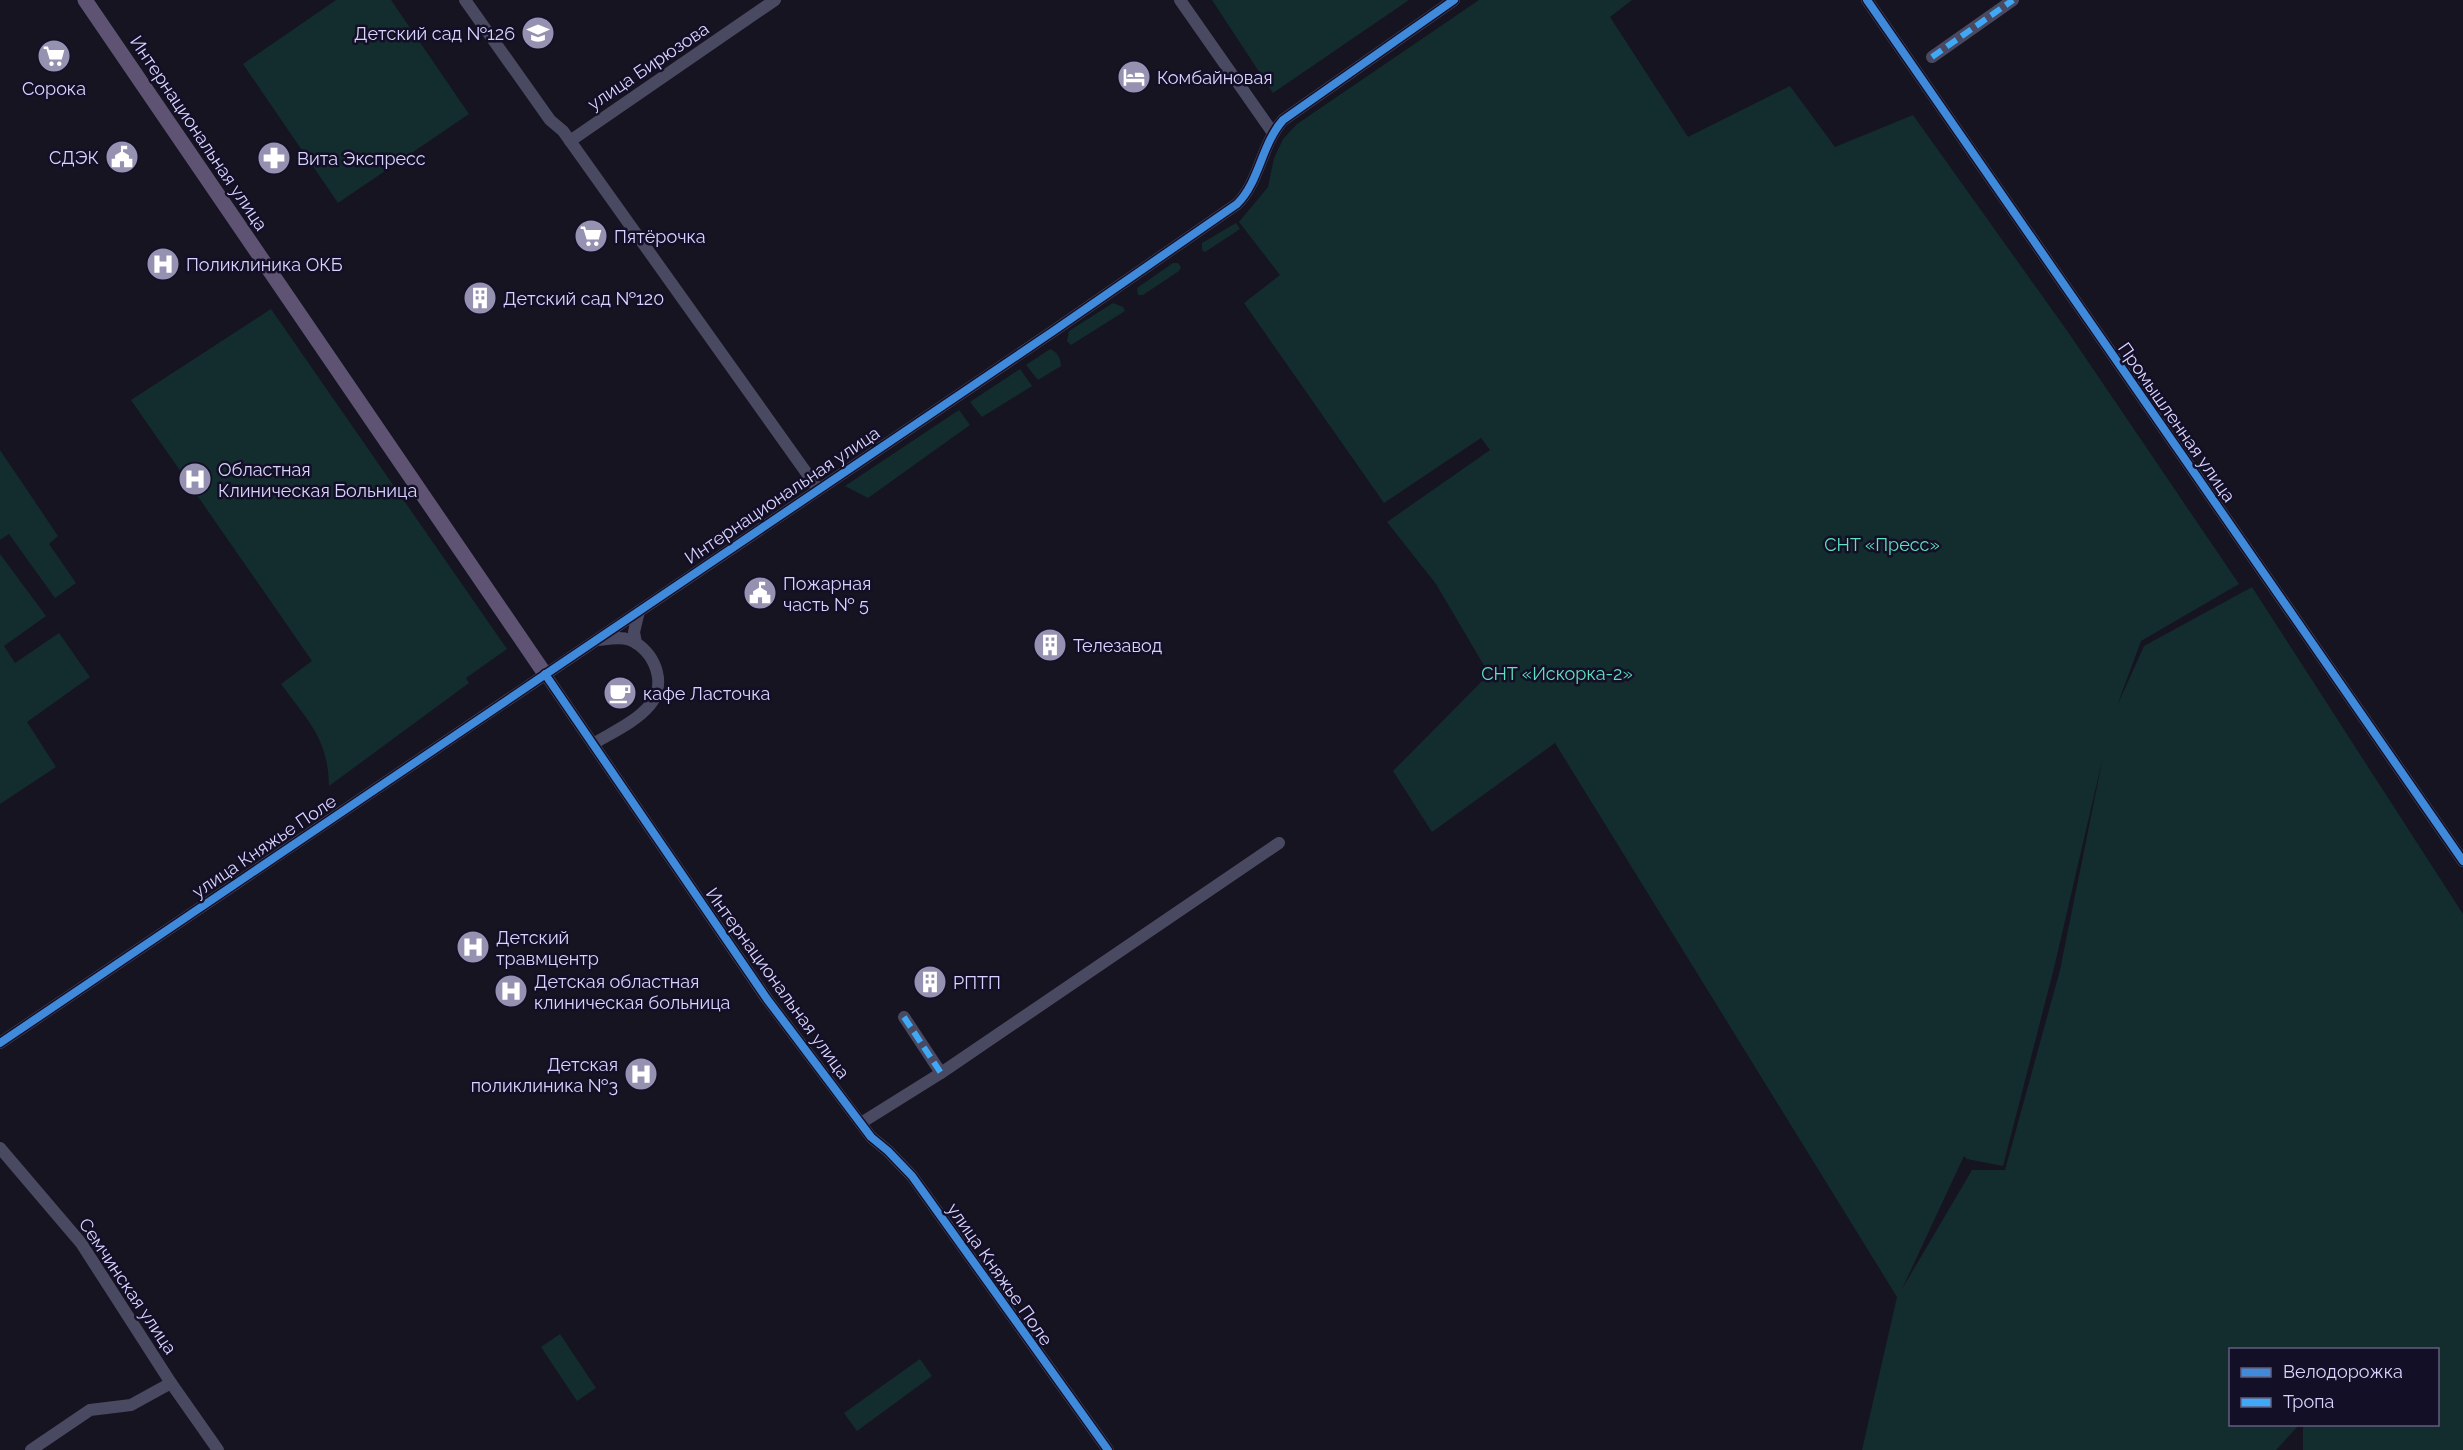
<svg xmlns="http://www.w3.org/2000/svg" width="2463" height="1450" font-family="Raleway,sans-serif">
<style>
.green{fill:#132c2d;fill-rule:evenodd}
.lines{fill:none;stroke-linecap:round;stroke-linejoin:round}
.minor{stroke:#4a4962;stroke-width:12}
.major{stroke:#5e5373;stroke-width:15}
.quiet{stroke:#3fa9f5;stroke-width:6;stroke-dasharray:12 6;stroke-linecap:butt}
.cycleway-casing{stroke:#130f26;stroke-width:11}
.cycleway{stroke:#408adc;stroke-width:8}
.labels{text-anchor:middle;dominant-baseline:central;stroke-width:5;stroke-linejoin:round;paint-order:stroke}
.poi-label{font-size:18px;fill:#d9d4ff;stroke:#130f26;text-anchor:start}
.street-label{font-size:18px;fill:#d9d4ff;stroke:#130f26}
.park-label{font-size:18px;fill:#5fe0c0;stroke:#130f26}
</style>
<rect width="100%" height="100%" fill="#161421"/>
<g class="green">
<polygon points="336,0 391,0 469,114 338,203 243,64"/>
<polygon points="1212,0 1409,0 1273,93"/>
<path d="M1479,0h153l-22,17 78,120 102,-51 45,61 78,-32 155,217 171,252 -98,57 -24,65 27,-60 108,-59 211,327v536h-160v-25l135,-1v-74h-208v74l69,1 -23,25h-414l35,-153 -342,-554 -123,89 -39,-61 96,-97 -53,-90 -49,-62 103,-72 -9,-12 -97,65 -140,-200 36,-28 -41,-53 29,-35 6,-29 9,-19 14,-15zM2103,757l-43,213 -55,200h-33l-70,119 62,-133 3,3 36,7 51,-198z"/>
<polygon points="1236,223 1240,229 1205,252 1202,250 1202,243"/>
<polygon points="1173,263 1178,263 1181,267 1179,271 1143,295 1138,295 1137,288"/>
<polygon points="1113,303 1123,307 1125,311 1071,345 1067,341 1069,331"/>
<path d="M271,309l236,340 -41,29 3,5 -140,103c-1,-48 -21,-65 -48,-102l31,-23 -181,-261z"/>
<path d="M1050,349c8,4 10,8 11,17l-23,14 -12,-15z"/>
<polygon points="1020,369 1032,386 982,417 970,402"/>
<polygon points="959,410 970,425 868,498 845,486"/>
<polygon points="0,450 58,536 49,544 76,583 55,598 9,534 0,540"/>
<polygon points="0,554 46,616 4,646 15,663 59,633 90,677 27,722 56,767 0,804"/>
<polygon points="560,1334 596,1388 577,1401 541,1347"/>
<polygon points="920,1359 932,1376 857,1431 844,1413"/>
</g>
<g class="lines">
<g class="minor">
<polyline points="465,0 550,120 563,131 818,489"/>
<polyline points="1180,0 1273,133"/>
<polyline points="1867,0 2463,861"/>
<polyline points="1932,57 2013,0"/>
<polyline points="570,141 775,0"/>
<polyline points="636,643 634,632 639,611"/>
<polyline points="545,674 767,999 871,1137 888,1151 912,1176 1108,1450"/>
<path d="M593,744c18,-11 43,-22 57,-39 18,-22 4,-55 -20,-65 -10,-4 -22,-1 -32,0"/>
<polyline points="904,1017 941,1073"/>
<path d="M0,1043l1052,-711 185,-128c23,-23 24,-59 46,-84l171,-120"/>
<polyline points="861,1123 941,1073 1279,843"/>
<polyline points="0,1148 81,1243 171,1383 218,1450"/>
<polyline points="31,1450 90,1410 131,1405 171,1383"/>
</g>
<polyline class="major" points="85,0 545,674"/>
<g class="quiet">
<polyline points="1932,57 2013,0"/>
<polyline points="904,1017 941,1073"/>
</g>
<g class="cycleway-casing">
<g id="cycleway">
<polyline points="1867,0 2463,861"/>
<polyline points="545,674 767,999 871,1137 888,1151 912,1176 1108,1450"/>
<path d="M0,1043l1052,-711 185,-128c23,-23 24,-59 46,-84l171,-120"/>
</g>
</g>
<use href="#cycleway" class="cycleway"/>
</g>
<defs>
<g id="school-disc" transform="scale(1.725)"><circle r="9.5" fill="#9591b1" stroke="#130f26"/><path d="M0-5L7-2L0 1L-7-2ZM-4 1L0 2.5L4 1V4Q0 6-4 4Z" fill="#fff"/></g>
<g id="supermarket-disc" transform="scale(1.725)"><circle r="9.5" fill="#9591b1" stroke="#130f26"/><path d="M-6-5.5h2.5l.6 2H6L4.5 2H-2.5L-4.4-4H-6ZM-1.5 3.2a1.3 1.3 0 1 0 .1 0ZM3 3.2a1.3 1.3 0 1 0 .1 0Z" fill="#fff"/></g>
<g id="hotel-disc" transform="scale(1.725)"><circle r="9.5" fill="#9591b1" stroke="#130f26"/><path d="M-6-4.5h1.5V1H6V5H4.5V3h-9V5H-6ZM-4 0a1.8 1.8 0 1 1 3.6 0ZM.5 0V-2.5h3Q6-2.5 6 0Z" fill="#fff"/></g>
<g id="civic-disc" transform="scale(1.725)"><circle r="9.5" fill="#9591b1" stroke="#130f26"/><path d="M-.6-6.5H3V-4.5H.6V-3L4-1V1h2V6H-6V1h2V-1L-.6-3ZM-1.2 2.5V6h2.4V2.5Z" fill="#fff"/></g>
<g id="pharmacy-disc" transform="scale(1.725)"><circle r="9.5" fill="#9591b1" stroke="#130f26"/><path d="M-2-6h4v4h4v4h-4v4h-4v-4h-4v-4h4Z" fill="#fff"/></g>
<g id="hospital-disc" transform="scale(1.725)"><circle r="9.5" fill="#9591b1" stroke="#130f26"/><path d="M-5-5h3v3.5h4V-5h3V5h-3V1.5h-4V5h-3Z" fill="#fff"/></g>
<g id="building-disc" transform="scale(1.725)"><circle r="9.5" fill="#9591b1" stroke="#130f26"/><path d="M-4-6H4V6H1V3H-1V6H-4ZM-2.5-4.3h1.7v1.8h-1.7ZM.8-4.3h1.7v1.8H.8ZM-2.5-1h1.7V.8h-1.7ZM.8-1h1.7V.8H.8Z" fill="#fff"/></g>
<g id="cafe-disc" transform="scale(1.725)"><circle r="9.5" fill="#9591b1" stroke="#130f26"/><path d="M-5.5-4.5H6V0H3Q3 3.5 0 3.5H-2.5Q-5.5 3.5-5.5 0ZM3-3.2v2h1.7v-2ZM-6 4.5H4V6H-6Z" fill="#fff"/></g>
</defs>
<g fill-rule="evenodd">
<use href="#school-disc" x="538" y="33"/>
<use href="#supermarket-disc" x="54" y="56"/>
<use href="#hotel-disc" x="1134" y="77"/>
<use href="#civic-disc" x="122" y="157"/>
<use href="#pharmacy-disc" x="274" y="158"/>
<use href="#supermarket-disc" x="591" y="236"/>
<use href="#hospital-disc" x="163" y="264"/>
<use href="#building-disc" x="480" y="298"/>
<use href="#hospital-disc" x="195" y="479"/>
<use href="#civic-disc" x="760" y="593"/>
<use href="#building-disc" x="1050" y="645"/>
<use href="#cafe-disc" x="620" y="693"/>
<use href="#hospital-disc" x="473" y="947"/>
<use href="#building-disc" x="930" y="982"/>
<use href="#hospital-disc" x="511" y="991"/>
<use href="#hospital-disc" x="641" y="1074"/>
</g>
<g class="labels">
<g class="poi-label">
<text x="515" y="33" text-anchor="end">Детский сад №126</text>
<text x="1157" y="77">Комбайновая</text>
<text x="54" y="88" text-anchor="middle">Сорока</text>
<text x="99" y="157" text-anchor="end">СДЭК</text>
<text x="297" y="158">Вита Экспресс</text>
<text x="614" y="236">Пятёрочка</text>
<text x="186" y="264">Поликлиника ОКБ</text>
<text x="503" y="298">Детский сад №120</text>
<text x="218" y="469">Областная<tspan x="218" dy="21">Клиническая Больница</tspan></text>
<text x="783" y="583">Пожарная<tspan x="783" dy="21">часть № 5</tspan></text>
<text x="1073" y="645">Телезавод</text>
<text x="643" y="693">кафе Ласточка</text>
<text x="496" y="937">Детский<tspan x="496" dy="21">травмцентр</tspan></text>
<text x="534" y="981">Детская областная<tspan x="534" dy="21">клиническая больница</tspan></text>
<text x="953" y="982">РПТП</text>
<text x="618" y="1064" text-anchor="end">Детская<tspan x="618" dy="21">поликлиника №3</tspan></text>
</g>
<g class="street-label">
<text transform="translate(648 66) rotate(-34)">улица Бирюзова</text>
<text transform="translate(199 133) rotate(56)">Интернациональная улица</text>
<text transform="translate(2177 422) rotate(55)">Промышленная улица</text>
<text transform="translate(782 495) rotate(-34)">Интернациональная улица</text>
<text transform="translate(264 846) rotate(-34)">улица Княжье Поле</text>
<text transform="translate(778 983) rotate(54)">Интернациональная улица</text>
<text transform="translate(1000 1274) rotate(55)">улица Княжье Поле</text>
<text transform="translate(128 1286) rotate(56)">Семчинская улица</text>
</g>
<g class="park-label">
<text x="1882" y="544">СНТ «Пресс»</text>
<text x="1557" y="673">СНТ «Искорка-2»</text>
</g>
</g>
<rect x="2229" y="1348" width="210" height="78" fill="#130f26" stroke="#625e7d" stroke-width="1.5"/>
<rect x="2241" y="1368" width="30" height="9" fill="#408adc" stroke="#625e7d" stroke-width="1.5"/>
<text x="2283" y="1378" font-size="18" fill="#d9d4ff">Велодорожка</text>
<rect x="2241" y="1398" width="30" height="9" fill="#3fa9f5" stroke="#625e7d" stroke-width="1.5"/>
<text x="2283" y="1408" font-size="18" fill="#d9d4ff">Тропа</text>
</svg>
